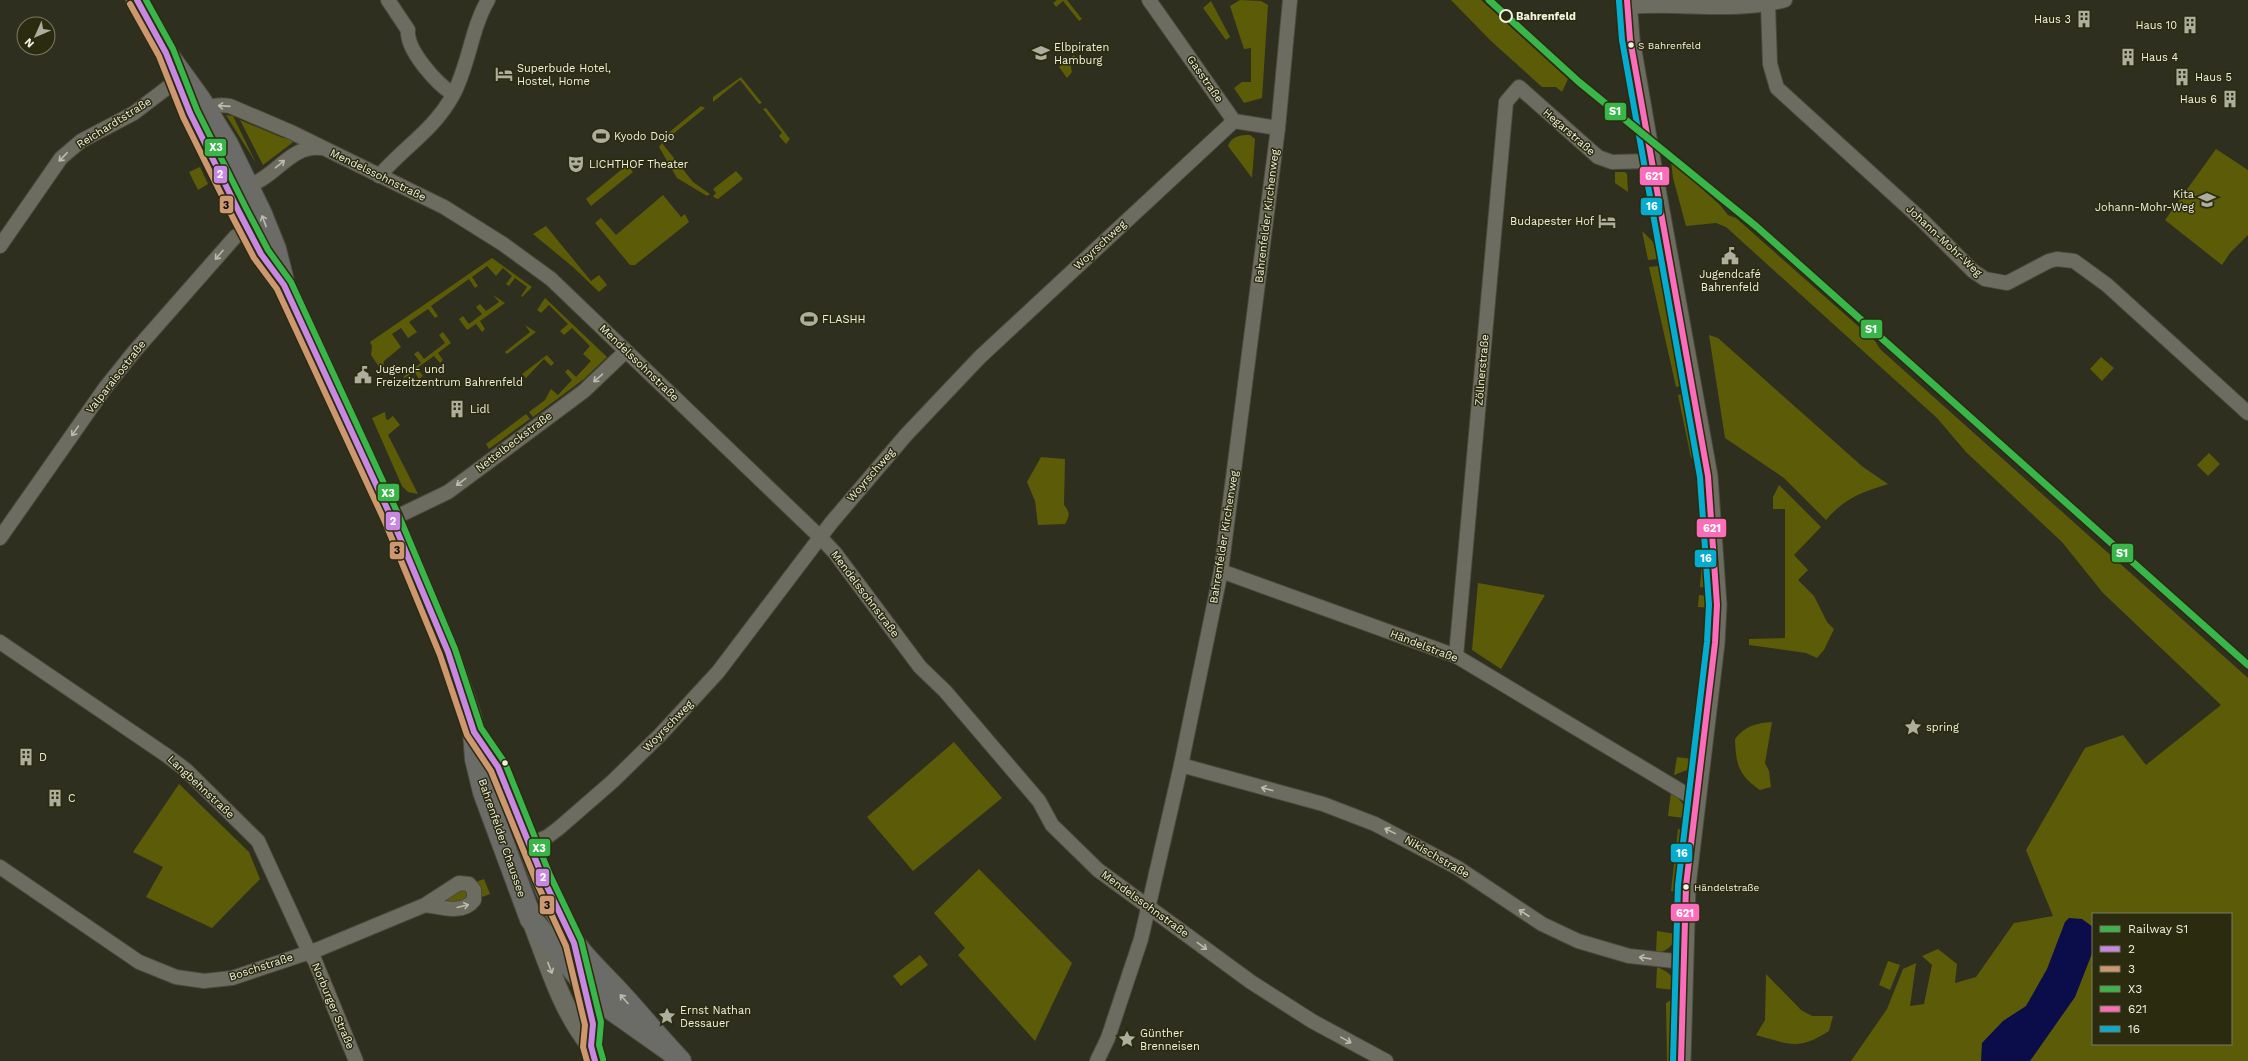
<svg xmlns="http://www.w3.org/2000/svg" width="2248" height="1061" font-family="'Work Sans',sans-serif">
<style>
.green{fill:#5c5b07;fill-rule:evenodd}
.water{fill:#0b0c4a}
.lines{fill:none;stroke-linecap:round;stroke-linejoin:round}
.street-casing{stroke:#4a4a3d;stroke-width:16}
.secondary-casing{stroke:#4a4a3d;stroke-width:21}
.primary-casing{stroke:#4a4a3d;stroke-width:24}
.street{stroke:#6c6c60;stroke-width:14}
.secondary{stroke:#6c6c60;stroke-width:19}
.primary{stroke:#6b6c67;stroke-width:22}
.bus-1-casing{stroke:#2b2b0f;stroke-width:9}
.bus-2-casing{stroke:#2b2b0f;stroke-width:9}
.bus-3-casing{stroke:#2b2b0f;stroke-width:9}
.bus-4-casing{stroke:#2b2b0f;stroke-width:9}
.bus-5-casing{stroke:#2b2b0f;stroke-width:9}
.bus-1{stroke:#c787e3;stroke-width:6}
.bus-2{stroke:#cd976f;stroke-width:6}
.bus-3{stroke:#39b64a;stroke-width:6}
.bus-4{stroke:#fb6dba;stroke-width:6}
.bus-5{stroke:#06acd0;stroke-width:6}
.rail-1-casing{stroke:#2b2b0f;stroke-width:10}
.rail-1{stroke:#39b64a;stroke-width:7}
.oneway{stroke:#bcbcad}
.oneway2{stroke:#bbbcb0}
.stop-dot{fill:#2b2b0f;stroke:#f1f2e1;stroke-width:2}
.bus-dot{fill:#f1f2e1;stroke:#2b2b0f;stroke-width:1.5}
.labels{text-anchor:middle;dominant-baseline:central;stroke-width:3;stroke-linejoin:round;paint-order:stroke}
.bus-label{font-size:10px;fill:#f1f2e1;stroke:#2b2b0f;text-anchor:start}
.stop-label{font-size:11px;font-weight:bold;fill:#f1f2e1;stroke:#2b2b0f;text-anchor:start}
.poi-label{font-size:11px;fill:#f1f2e1;stroke:#2b2b0f;text-anchor:start}
.street-label{font-size:11px;fill:#f1f2e1;stroke:#2b2b0f}
.line-badge{stroke:#2b2b0f;stroke-width:1.5}
.badge-label{font-size:11px;text-anchor:middle;font-weight:bold;fill:#fff}
.pale-badge-label{font-size:11px;text-anchor:middle;font-weight:bold;fill:#111}
</style>
<rect width="100%" height="100%" fill="#2f2f1f"/>
<g class="green">
<polygon points="1057,0 1067,0 1082,19 1079,21 1063,1 1056,7 1053,3"/>
<polygon points="1240,0 1261,1 1268,5 1262,98 1244,103 1234,88 1242,82 1251,82 1251,48 1244,49 1230,6"/>
<polygon points="1451,0 1481,0 1568,79 1562,92 1556,87 1542,87 1491,41"/>
<polygon points="1211,1 1230,37 1226,40 1203,8"/>
<polygon points="1074,55 1076,58 1070,63 1072,72 1067,78 1059,67"/>
<polygon points="741,77 762,103 759,104 740,80 713,102 713,97"/>
<polygon points="701,106 705,108 662,143 693,182 710,194 707,196 677,178 659,147 662,143 661,139"/>
<polygon points="766,108 790,139 786,144 779,136 782,133 763,109"/>
<polygon points="226,115 233,116 256,163"/>
<polygon points="240,120 283,138 296,140 263,165"/>
<path d="M1250,135l5,4 -3,39 -24,-32c3,-10 13,-11 22,-11z"/>
<polygon points="2216,149 2248,170 2248,235 2230,253 2222,265 2165,220"/>
<path d="M1671,161l49,44 8,10 8,3 139,123 5,8 368,329v383h-397l36,-52 16,-40 13,-6 -6,43 14,-2 8,-39 -10,-9 16,-7 19,15 -2,19 21,-6 38,-54 39,-7 -27,-66 59,-102 38,-13 23,30 75,-60 -118,-112 -41,-51 -96,-90 -29,-34 -211,-191 -10,-4 -30,3 -13,-48zM2093,914h138v130h-138z"/>
<polygon points="627,165 633,172 591,206 586,199"/>
<polygon points="200,167 208,184 198,190 189,172"/>
<polygon points="736,171 743,179 718,199 715,198 713,196 716,193 713,189"/>
<polygon points="1615,172 1625,172 1627,174 1628,192 1615,183"/>
<polygon points="663,195 681,217 685,214 689,222 635,265 630,265 595,223 601,218 616,235"/>
<polygon points="546,226 591,281 599,275 607,285 599,292 573,267 533,234"/>
<polygon points="1642,231 1653,242 1658,259 1648,260"/>
<polygon points="492,258 532,287 522,297 521,296 527,287 515,278 509,286 506,284 512,276 503,268 496,276 487,266 472,277 478,286 475,288 469,279 431,306 438,316 435,318 428,309 409,322 417,332 408,338 401,328 392,334 401,347 384,361 383,367 386,377 371,355 372,346 370,342"/>
<polygon points="1658,266 1681,386 1676,387 1649,267"/>
<polygon points="493,295 505,303 480,321 485,329 482,332 476,324 467,330 459,319 463,316 469,324 482,314 476,307 480,304 486,311 499,302"/>
<polygon points="545,298 607,357 584,379 533,417 529,412 545,400 551,389 558,395 572,380 565,372 568,369 576,377 591,361 583,354 590,346 572,328 564,335 560,331 568,324 549,305 541,313 537,310"/>
<polygon points="525,325 536,332 507,354 505,352 530,332"/>
<polygon points="443,332 451,343 438,353 443,360 440,363 434,356 417,368 423,376 419,379 414,371 405,378 403,377 421,363 414,354 418,351 424,359 445,343 439,335"/>
<path d="M1709,335l9,3 145,129 25,17c-28,9 -43,14 -62,36l-42,-42 -59,-40z"/>
<polygon points="547,355 554,363 551,366 544,359 526,378 522,374"/>
<polygon points="2101,357 2114,368 2102,381 2090,369"/>
<polygon points="1683,394 1694,457 1691,458 1678,395"/>
<polygon points="385,412 386,419 388,420 393,416 400,425 388,435 418,494 408,492 402,486 372,418"/>
<polygon points="526,414 530,419 489,449 486,444"/>
<polygon points="2209,453 2220,464 2208,476 2197,465"/>
<path d="M1041,457l24,2 -1,46c6,7 6,11 1,19l-27,1 -3,-24 -8,-19z"/>
<polygon points="1779,485 1821,527 1794,555 1808,570 1798,580 1814,596 1827,622 1834,629 1824,650 1817,658 1806,653 1749,645 1749,639 1785,638 1785,509 1773,509 1773,497"/>
<polygon points="1705,522 1710,588 1700,587"/>
<polygon points="1478,583 1545,595 1501,669 1472,650"/>
<polygon points="1699,595 1709,596 1710,608 1698,607"/>
<path d="M1772,722l-7,41 4,8 2,16 -11,3c-22,-15 -24,-26 -25,-51 10,-13 21,-16 37,-17z"/>
<polygon points="954,742 1002,798 913,871 867,817"/>
<polygon points="1677,757 1692,759 1687,770 1674,775"/>
<polygon points="179,784 249,852 260,879 212,928 146,897 163,867 133,852"/>
<path d="M1671,792c9,7 16,13 13,26l-16,-2z"/>
<polygon points="1678,829 1683,830 1676,892 1671,891"/>
<polygon points="979,869 1072,963 1035,1041 958,955 965,948 934,913"/>
<polygon points="484,879 490,894 482,897 476,882"/>
<polygon points="458,889 467,891 468,897 463,901 443,903 444,899"/>
<path d="M1657,931l19,3c-1,10 -9,18 -20,19z"/>
<polygon points="920,955 928,965 901,986 893,976"/>
<polygon points="1888,961 1900,965 1890,990 1879,985"/>
<path d="M1657,967c13,6 17,8 18,23l-19,-2z"/>
<path d="M1766,974l35,36 11,6h21l-4,15c-31,20 -39,13 -73,4l9,-15z"/>
<polygon points="1674,998 1673,1061 1667,1061 1666,1003"/>
</g>
<polygon class="water" points="2069,918 2082,919 2093,927 2093,951 2075,997 2030,1061 1981,1061 1982,1043 2003,1021 2026,1006 2047,969 2065,922"/>
<g class="lines">
<g class="street-casing">
<g id="street">
<path d="M388,0l20,30c-2,20 29,54 45,64"/>
<polyline points="1149,0 1234,121 1278,128"/>
<polyline points="1768,5 1770,64 1777,88 1922,220 1973,271 1985,279 2007,283 2049,261 2057,259 2074,261 2107,285 2248,413"/>
<path d="M1629,7c51,-5 105,7 156,-7"/>
<path d="M202,115c6,-10 17,-11 28,-9l61,26 153,75 59,37 48,35 269,258 15,16 85,114 25,24 94,110 13,24 46,45 153,112 61,39 74,40"/>
<path d="M379,176c25,-29 55,-46 74,-81 16,-30 18,-66 35,-95"/>
<path d="M240,186c32,0 47,-42 81,-38"/>
<polyline points="0,246 61,158 81,141 134,113 176,81"/>
<polyline points="392,519 448,492 584,391 626,351"/>
<polyline points="0,538 105,388 133,353 235,237 248,229"/>
<polyline points="1221,571 1456,656 1696,800"/>
<polyline points="0,642 166,755 186,770 258,841 309,952 315,961 356,1061"/>
<polyline points="1456,656 1506,102 1519,87 1598,157 1612,162 1651,161"/>
<polyline points="1181,765 1323,804 1375,824 1458,868 1542,924 1578,941 1629,956 1684,962"/>
<polyline points="529,844 547,837 559,828 613,781 660,735 718,672 831,523 906,435 980,357 1234,121"/>
<path d="M0,867l139,95 37,15 28,4 28,-3 87,-29 106,-44 34,-22 10,1 5,6v10c-11,15 -34,7 -49,5"/>
<polyline points="1097,1061 1108,1038 1141,939 1181,765 1221,571 1278,128 1290,0"/>
</g>
</g>
<g class="secondary-casing">
<g id="secondary">
<polyline points="1627,0 1630,39 1651,161 1708,476 1717,605 1715,643 1686,886 1681,1061"/>
<path d="M534,927c16,41 29,85 57,119"/>
<polyline points="580,975 593,1024 591,1046 595,1061"/>
</g>
</g>
<g class="primary-casing">
<g id="primary">
<polyline points="137,0 166,53 200,100 227,144 261,214 275,249 284,285 392,519 448,652 470,716 474,732 476,759 484,792 531,919 581,979 610,1008 668,1049"/>
<polyline points="178,85 239,212 261,254 276,275"/>
<path d="M474,732c44,60 57,135 92,199 15,25 36,43 55,64 20,22 39,45 59,66"/>
</g>
</g>
<use href="#street" class="street"/>
<use href="#secondary" class="secondary"/>
<use href="#primary" class="primary"/>
<g class="bus-1-casing">
<polyline id="bus-1" points="137,0 166,53 190,113 239,212 261,254 284,285 392,519 448,652 474,732 498,767 543,878 574,943 593,1024 591,1046 595,1061"/>
</g>
<g class="bus-2-casing">
<polyline id="bus-2" points="130,4 159,56 183,117 232,216 254,258 277,289 385,522 440,655 467,735 491,771 536,881 566,946 585,1025 583,1047 587,1061"/>
</g>
<g class="bus-3-casing">
<polyline id="bus-3" points="146,0 173,49 197,110 246,208 268,250 291,282 399,516 455,649 481,728 505,763 550,875 581,940 601,1022 599,1045 603,1059"/>
</g>
<g class="bus-4-casing">
<polyline id="bus-4" points="1627,0 1630,39 1708,476 1717,605 1715,643 1686,886 1681,1061"/>
</g>
<g class="bus-5-casing">
<polyline id="bus-5" points="1619,1 1622,40 1700,477 1709,605 1707,642 1678,885 1673,1061"/>
</g>
<use href="#bus-1" class="bus-1"/>
<use href="#bus-2" class="bus-2"/>
<use href="#bus-3" class="bus-3"/>
<use href="#bus-4" class="bus-4"/>
<use href="#bus-5" class="bus-5"/>
<g class="rail-1-casing">
<polyline id="rail-1" points="1489,0 1579,82 1757,227 2248,665"/>
</g>
<use href="#rail-1" class="rail-1"/>
</g>
<defs><path id="oneway-shaft" d="M-6 0H5M1.5-3L5.5 0L1.5 3" fill="none" stroke-width="1.6" stroke-linecap="round" stroke-linejoin="round"/></defs>
<g class="oneway">
<use href="#oneway-shaft" transform="translate(224 106) rotate(-176)"/>
<use href="#oneway-shaft" transform="translate(63 157) rotate(134)"/>
<use href="#oneway-shaft" transform="translate(280 164) rotate(-39)"/>
<use href="#oneway-shaft" transform="translate(219 255) rotate(131)"/>
<use href="#oneway-shaft" transform="translate(598 378) rotate(139)"/>
<use href="#oneway-shaft" transform="translate(75 431) rotate(125)"/>
<use href="#oneway-shaft" transform="translate(461 482) rotate(143)"/>
<use href="#oneway-shaft" transform="translate(1267 789) rotate(-165)"/>
<use href="#oneway-shaft" transform="translate(1390 831) rotate(-154)"/>
<use href="#oneway-shaft" transform="translate(463 906) rotate(-14)"/>
<use href="#oneway-shaft" transform="translate(1524 913) rotate(-147)"/>
<use href="#oneway-shaft" transform="translate(1202 946) rotate(37)"/>
<use href="#oneway-shaft" transform="translate(1645 958) rotate(-172)"/>
<use href="#oneway-shaft" transform="translate(550 968) rotate(69)"/>
<use href="#oneway-shaft" transform="translate(1346 1040) rotate(29)"/>
</g>
<g class="oneway2">
<use href="#oneway-shaft" transform="translate(264 221) rotate(-111)"/>
<use href="#oneway-shaft" transform="translate(624 999) rotate(-132)"/>
</g>
<defs>
<g id="building-bare" transform="scale(1.38)"><path d="M-4-6H4V6H1V3H-1V6H-4ZM-2.5-4.3h1.7v1.8h-1.7ZM.8-4.3h1.7v1.8H.8ZM-2.5-1h1.7V.8h-1.7ZM.8-1h1.7V.8H.8Z" fill="#adae9d" stroke="#2b2b0f" stroke-width="2.5" paint-order="stroke"/></g>
<g id="school-bare" transform="scale(1.38)"><path d="M0-5L7-2L0 1L-7-2ZM-4 1L0 2.5L4 1V4Q0 6-4 4Z" fill="#adae9d" stroke="#2b2b0f" stroke-width="2.5" paint-order="stroke"/></g>
<g id="hotel-bare" transform="scale(1.38)"><path d="M-6-4.5h1.5V1H6V5H4.5V3h-9V5H-6ZM-4 0a1.8 1.8 0 1 1 3.6 0ZM.5 0V-2.5h3Q6-2.5 6 0Z" fill="#adae9d" stroke="#2b2b0f" stroke-width="2.5" paint-order="stroke"/></g>
<g id="stadium-bare" transform="scale(1.38)"><path d="M0-5a6.5 5 0 1 0 0 10a6.5 5 0 1 0 0-10ZM-3.5-1.8h7v3.6h-7Z" fill="#adae9d" stroke="#2b2b0f" stroke-width="2.5" paint-order="stroke"/></g>
<g id="theatre-bare" transform="scale(1.38)"><path d="M-5-5.5Q0-4 5-5.5V0Q5 5 0 6Q-5 5-5 0ZM-3.3-2.5H-1v1.5H-3.3ZM1-2.5H3.3v1.5H1ZM-2.8 1Q0 5.5 2.8 1Z" fill="#adae9d" stroke="#2b2b0f" stroke-width="2.5" paint-order="stroke"/></g>
<g id="civic-bare" transform="scale(1.38)"><path d="M-.6-6.5H3V-4.5H.6V-3L4-1V1h2V6H-6V1h2V-1L-.6-3ZM-1.2 2.5V6h2.4V2.5Z" fill="#adae9d" stroke="#2b2b0f" stroke-width="2.5" paint-order="stroke"/></g>
<g id="sight-bare" transform="scale(1.38)"><path d="M0-6L1.8-2.2L6-1.7L2.9 1.2L3.7 5.4L0 3.3L-3.7 5.4L-2.9 1.2L-6-1.7L-1.8-2.2Z" fill="#adae9d" stroke="#2b2b0f" stroke-width="2.5" paint-order="stroke"/></g>
</defs>
<g fill-rule="evenodd">
<use href="#building-bare" x="2084" y="19"/>
<use href="#building-bare" x="2190" y="25"/>
<use href="#school-bare" x="1041" y="53"/>
<use href="#building-bare" x="2128" y="57"/>
<use href="#hotel-bare" x="504" y="74"/>
<use href="#building-bare" x="2182" y="77"/>
<use href="#building-bare" x="2230" y="99"/>
<use href="#stadium-bare" x="601" y="136"/>
<use href="#theatre-bare" x="576" y="164"/>
<use href="#school-bare" x="2207" y="200"/>
<use href="#hotel-bare" x="1607" y="221"/>
<use href="#civic-bare" x="1730" y="256"/>
<use href="#stadium-bare" x="809" y="319"/>
<use href="#civic-bare" x="363" y="375"/>
<use href="#building-bare" x="457" y="409"/>
<use href="#sight-bare" x="1913" y="727"/>
<use href="#building-bare" x="26" y="757"/>
<use href="#building-bare" x="55" y="798"/>
<use href="#sight-bare" x="667" y="1016"/>
<use href="#sight-bare" x="1127" y="1039"/>
</g>
<circle class="stop-dot" cx="1506" cy="16" r="6"/>
<g class="bus-dot">
<circle cx="1631" cy="45" r="3.5"/>
<circle cx="505" cy="763" r="3.5"/>
<circle cx="1686" cy="887" r="3.5"/>
</g>
<g class="labels">
<g class="bus-label">
<text x="1638" y="45">S Bahrenfeld</text>
<text x="1694" y="887">Händelstraße</text>
</g>
<g class="stop-label">
<text x="1516" y="16">Bahrenfeld</text>
</g>
<g class="poi-label">
<text x="2071" y="19" text-anchor="end">Haus 3</text>
<text x="2177" y="25" text-anchor="end">Haus 10</text>
<text x="1054" y="47">Elbpiraten<tspan x="1054" dy="13">Hamburg</tspan></text>
<text x="2141" y="57">Haus 4</text>
<text x="517" y="68">Superbude Hotel,<tspan x="517" dy="13">Hostel, Home</tspan></text>
<text x="2195" y="77">Haus 5</text>
<text x="2217" y="99" text-anchor="end">Haus 6</text>
<text x="614" y="136">Kyodo Dojo</text>
<text x="589" y="164">LICHTHOF Theater</text>
<text x="2194" y="194" text-anchor="end">Kita<tspan x="2194" dy="13">Johann-Mohr-Weg</tspan></text>
<text x="1594" y="221" text-anchor="end">Budapester Hof</text>
<text x="1730" y="274" text-anchor="middle">Jugendcafé<tspan x="1730" dy="13">Bahrenfeld</tspan></text>
<text x="822" y="319">FLASHH</text>
<text x="376" y="369">Jugend- und<tspan x="376" dy="13">Freizeitzentrum Bahrenfeld</tspan></text>
<text x="470" y="409">Lidl</text>
<text x="1926" y="727">spring</text>
<text x="39" y="757">D</text>
<text x="68" y="798">C</text>
<text x="680" y="1010">Ernst Nathan<tspan x="680" dy="13">Dessauer</tspan></text>
<text x="1140" y="1033">Günther<tspan x="1140" dy="13">Brenneisen</tspan></text>
</g>
<g class="street-label">
<text transform="translate(1205 79) rotate(55)">Gasstraße</text>
<text transform="translate(114 123) rotate(-32)">Reichardtstraße</text>
<text transform="translate(1569 132) rotate(41)">Hegarstraße</text>
<text transform="translate(378 175) rotate(26)">Mendelssohnstraße</text>
<text transform="translate(1267 216) rotate(-83)">Bahrenfelder Kirchenweg</text>
<text transform="translate(1944 241) rotate(43)">Johann-Mohr-Weg</text>
<text transform="translate(1100 245) rotate(-43)">Woyrschweg</text>
<text transform="translate(639 363) rotate(44)">Mendelssohnstraße</text>
<text transform="translate(1482 370) rotate(-85)">Zöllnerstraße</text>
<text transform="translate(116 377) rotate(-52)">Valparaisostraße</text>
<text transform="translate(514 442) rotate(-37)">Nettelbeckstraße</text>
<text transform="translate(871 475) rotate(-49)">Woyrschweg</text>
<text transform="translate(1224 537) rotate(-81)">Bahrenfelder Kirchenweg</text>
<text transform="translate(865 594) rotate(53)">Mendelssohnstraße</text>
<text transform="translate(1424 646) rotate(21)">Händelstraße</text>
<text transform="translate(668 726) rotate(-46)">Woyrschweg</text>
<text transform="translate(201 787) rotate(43)">Langbehnstraße</text>
<text transform="translate(502 838) rotate(71)">Bahrenfelder Chaussee</text>
<text transform="translate(1437 857) rotate(30)">Nikischstraße</text>
<text transform="translate(1145 904) rotate(36)">Mendelssohnstraße</text>
<text transform="translate(261 967) rotate(-18)">Boschstraße</text>
<text transform="translate(333 1006) rotate(67)">Norburger Straße</text>
</g>
</g>
<g class="line-badge">
<rect x="1604" y="102" width="23" height="19" rx="4" fill="#39b64a"/>
<rect x="204" y="138" width="23" height="19" rx="4" fill="#39b64a"/>
<rect x="213" y="165" width="15" height="19" rx="4" fill="#c787e3"/>
<rect x="1639" y="166" width="31" height="20" rx="4" fill="#fb6dba"/>
<rect x="219" y="195" width="15" height="19" rx="4" fill="#cd976f"/>
<rect x="1640" y="197" width="23" height="19" rx="4" fill="#06acd0"/>
<rect x="1860" y="319" width="23" height="20" rx="4" fill="#39b64a"/>
<rect x="377" y="483" width="23" height="19" rx="4" fill="#39b64a"/>
<rect x="385" y="511" width="16" height="20" rx="4" fill="#c787e3"/>
<rect x="1696" y="518" width="31" height="20" rx="4" fill="#fb6dba"/>
<rect x="389" y="541" width="16" height="19" rx="4" fill="#cd976f"/>
<rect x="2111" y="543" width="23" height="20" rx="4" fill="#39b64a"/>
<rect x="1694" y="549" width="23" height="19" rx="4" fill="#06acd0"/>
<rect x="528" y="838" width="23" height="19" rx="4" fill="#39b64a"/>
<rect x="1670" y="843" width="23" height="20" rx="4" fill="#06acd0"/>
<rect x="535" y="868" width="15" height="19" rx="4" fill="#c787e3"/>
<rect x="539" y="895" width="16" height="20" rx="4" fill="#cd976f"/>
<rect x="1670" y="903" width="30" height="19" rx="4" fill="#fb6dba"/>
</g>
<g class="badge-label">
<text x="1615" y="115">S1</text>
<text x="216" y="151">X3</text>
<text x="220" y="178">2</text>
<text x="1654" y="180">621</text>
<text x="1652" y="210">16</text>
<text x="1871" y="333">S1</text>
<text x="388" y="497">X3</text>
<text x="393" y="525">2</text>
<text x="1712" y="532">621</text>
<text x="2122" y="557">S1</text>
<text x="1706" y="562">16</text>
<text x="539" y="852">X3</text>
<text x="1682" y="857">16</text>
<text x="543" y="881">2</text>
<text x="1685" y="917">621</text>
</g>
<g class="pale-badge-label">
<text x="226" y="209">3</text>
<text x="397" y="554">3</text>
<text x="547" y="909">3</text>
</g>
<rect x="2092" y="913" width="140" height="132" fill="#2b2b0f" stroke="#7a7b63"/>
<rect x="2100" y="926" width="20" height="6" fill="#39b64a" stroke="#7a7b63"/>
<text x="2128" y="933" font-size="12" fill="#f1f2e1">Railway S1</text>
<rect x="2100" y="946" width="20" height="6" fill="#c787e3" stroke="#7a7b63"/>
<text x="2128" y="953" font-size="12" fill="#f1f2e1">2</text>
<rect x="2100" y="966" width="20" height="6" fill="#cd976f" stroke="#7a7b63"/>
<text x="2128" y="973" font-size="12" fill="#f1f2e1">3</text>
<rect x="2100" y="986" width="20" height="6" fill="#39b64a" stroke="#7a7b63"/>
<text x="2128" y="993" font-size="12" fill="#f1f2e1">X3</text>
<rect x="2100" y="1006" width="20" height="6" fill="#fb6dba" stroke="#7a7b63"/>
<text x="2128" y="1013" font-size="12" fill="#f1f2e1">621</text>
<rect x="2100" y="1026" width="20" height="6" fill="#06acd0" stroke="#7a7b63"/>
<text x="2128" y="1033" font-size="12" fill="#f1f2e1">16</text>
<g transform="translate(36 36) rotate(225)"><circle r="19" fill="#2b2b0f" stroke="#7a7b63"/>
<path d="M0-3L7 15L0 10L-7 15Z" fill="#adae9d"/>
<text y="-6" font-size="11" font-weight="bold" text-anchor="middle" fill="#f1f2e1">N</text>
</g>
</svg>
